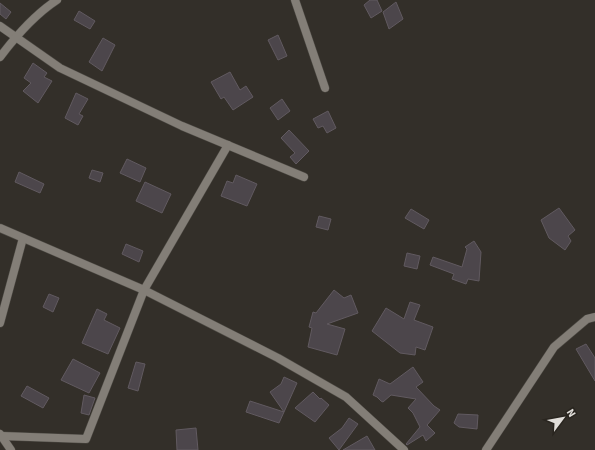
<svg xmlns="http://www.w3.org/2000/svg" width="595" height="450" font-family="'Source Sans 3',sans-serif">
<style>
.building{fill:#4c464b;stroke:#615a60}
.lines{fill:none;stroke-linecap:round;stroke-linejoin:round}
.minor-casing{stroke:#4e4b45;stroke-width:9}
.minor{stroke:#837e77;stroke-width:8}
</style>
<rect width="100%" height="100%" fill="#332f29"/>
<g class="building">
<polygon points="370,0 377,0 382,11 371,18 364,5"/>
<polygon points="396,2 403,19 389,29 383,12"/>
<polygon points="0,3 11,12 6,19 0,14"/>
<polygon points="79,11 95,21 90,29 74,20"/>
<polygon points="278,35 287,56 278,60 268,40"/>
<polygon points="103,38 115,45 102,71 89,62"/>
<polygon points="33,63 47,73 44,77 52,81 38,103 23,91 31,83 24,78"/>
<polygon points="230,72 240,90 246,86 253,97 233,110 224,97 221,99 211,82"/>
<polygon points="76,93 88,99 79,114 83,116 78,125 65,118"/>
<polygon points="282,99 290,111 278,120 270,108"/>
<polygon points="328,111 336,128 327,133 323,126 318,128 313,119"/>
<polygon points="289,130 309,151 296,164 290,157 295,153 281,138"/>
<polygon points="127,159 146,168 140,182 120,173"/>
<polygon points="92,170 103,173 100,182 89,178"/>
<polygon points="19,172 44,184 40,193 15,182"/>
<polygon points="236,175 257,184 247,206 221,196 227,181 233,183"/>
<polygon points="145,182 171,194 162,213 136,201"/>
<polygon points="559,208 575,230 568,236 571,241 565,250 549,238 541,220"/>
<polygon points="411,209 429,220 424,229 405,218"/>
<polygon points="319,216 331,219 328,230 316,227"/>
<polygon points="474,241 481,252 479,281 468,279 466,284 452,279 454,274 430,265 433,257 462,267 467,249 465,247"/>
<polygon points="126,244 143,251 139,262 122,254"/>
<polygon points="407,253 420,256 417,269 404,266"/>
<polygon points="334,290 344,298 351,295 358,313 327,324 345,329 337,355 308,347 312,328 309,327 313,312 316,313"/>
<polygon points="49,294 59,298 53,312 43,307"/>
<polygon points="410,302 420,305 414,320 433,327 425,350 416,347 415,355 400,353 372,331 386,308 404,319"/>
<polygon points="97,309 107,314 104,320 120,328 108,354 82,343"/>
<polygon points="586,344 595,358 595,381 576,349"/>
<polygon points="73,359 100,373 89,393 61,380"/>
<polygon points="136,362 145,364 138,391 128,388"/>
<polygon points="413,367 423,382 416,387 434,406 440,410 427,425 435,433 426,441 423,435 407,445 406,444 420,427 413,413 408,408 416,399 391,395 383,402 381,401 377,397 373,395 379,379 390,384"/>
<polygon points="284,377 297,383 284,412 270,392 281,384"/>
<polygon points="27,386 49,398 43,408 21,396"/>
<polygon points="313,392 320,399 321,398 329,405 315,422 295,408"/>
<polygon points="84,395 95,398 89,415 81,413"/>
<polygon points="250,401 284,412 279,423 246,412"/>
<polygon points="458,414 478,415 477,429 459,427 454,423"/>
<polygon points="349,418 358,424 339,450 329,438 342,428"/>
<polygon points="196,428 198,450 177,450 176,430"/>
<polygon points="367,436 375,450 343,450"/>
</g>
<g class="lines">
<g class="minor-casing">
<g id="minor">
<polyline points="295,0 325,88"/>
<polyline points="0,26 60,68 182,126 304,177"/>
<path d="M0,57c16,-21 34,-42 57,-57"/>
<polyline points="0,228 144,290 278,358 346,397 404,450"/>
<polyline points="0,323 23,238"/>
<polyline points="0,434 11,450"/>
<polyline points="2,436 86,439 144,290 228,145"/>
<polyline points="486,450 554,347 587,319 595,317"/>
</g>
</g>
<use href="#minor" class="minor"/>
</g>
<g transform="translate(563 418) rotate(58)" stroke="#29251f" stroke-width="3" paint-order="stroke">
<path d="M0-3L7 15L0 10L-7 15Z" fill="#e1deda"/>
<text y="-6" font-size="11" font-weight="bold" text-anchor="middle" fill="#e1deda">N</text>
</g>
</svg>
